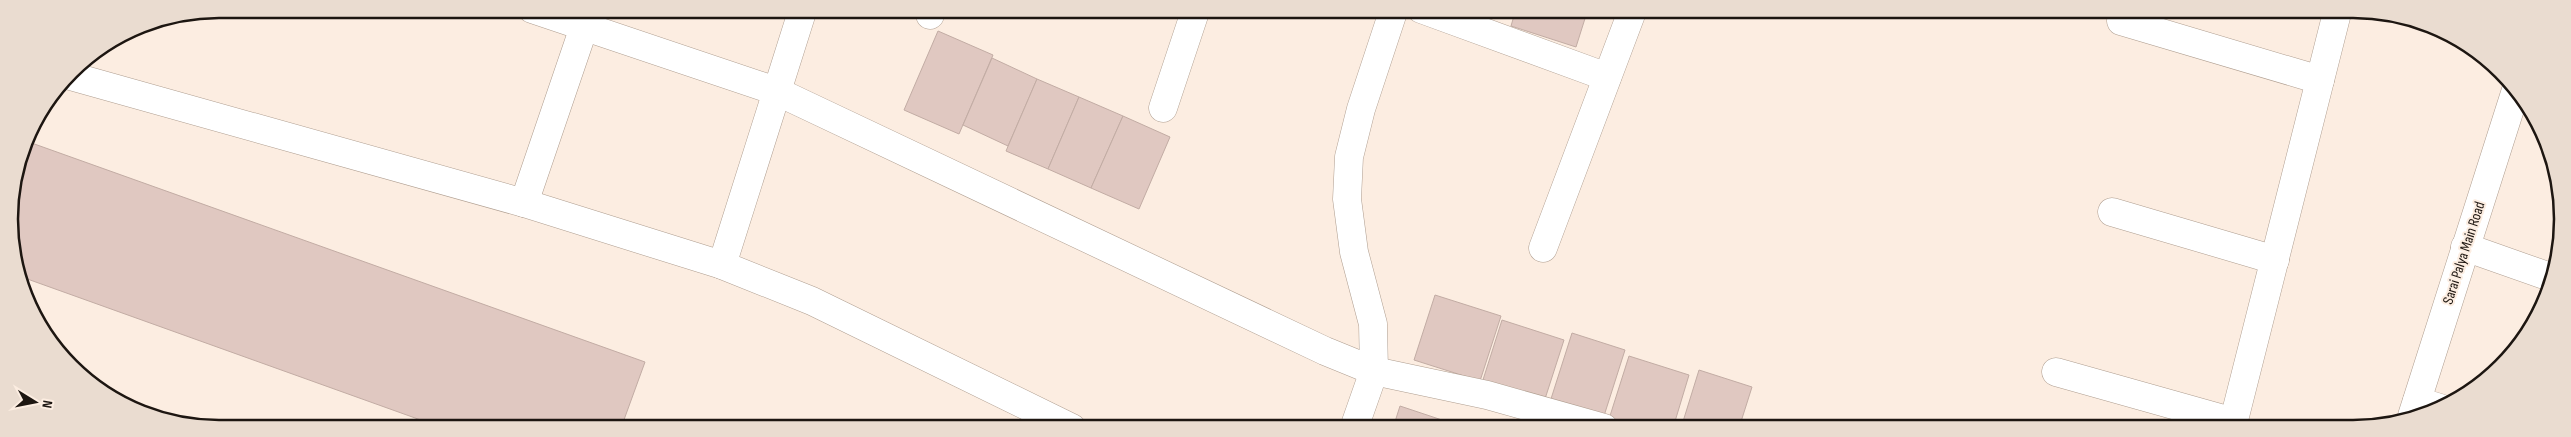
<svg xmlns="http://www.w3.org/2000/svg" width="2571" height="437" font-family="'Sofia Sans Condensed',sans-serif">
<style>
.building{fill:#e0c8c1;stroke:#c2aca4}
.lines{fill:none;stroke-linecap:round;stroke-linejoin:round}
.minor-casing{stroke:#af9e90;stroke-width:29}
.minor{stroke:#fff;stroke-width:28}
.labels{text-anchor:middle;dominant-baseline:central;stroke-width:4;stroke-linejoin:round;paint-order:stroke}
.street-label{font-size:15px;fill:#1d1611;stroke:#fcede1}
.rim{fill:none;stroke:#1d1611;stroke-width:2.5}
</style>
<rect width="100%" height="100%" fill="#fcede1"/>
<g class="building">
<polygon points="1516,9 1588,9 1576,47 1511,26"/>
<polygon points="938,31 993,55 959,134 904,110"/>
<polygon points="992,58 1037,79 1008,146 963,125"/>
<polygon points="1037,79 1079,97 1048,169 1006,151"/>
<polygon points="1079,97 1123,116 1091,188 1048,169"/>
<polygon points="1123,116 1170,137 1139,209 1091,188"/>
<polygon points="26,141 645,362 621,428 443,428 19,276 9,205"/>
<polygon points="1435,295 1501,316 1480,381 1414,360"/>
<polygon points="1502,320 1564,340 1544,402 1482,383"/>
<polygon points="1572,333 1625,350 1603,419 1550,402"/>
<polygon points="1629,356 1689,375 1673,428 1636,428 1609,419"/>
<polygon points="1699,370 1752,387 1739,428 1681,428"/>
<polygon points="1400,406 1448,422 1446,428 1393,428"/>
<polygon points="1452,421 1474,428 1450,428"/>
</g>
<g class="lines">
<g class="minor-casing">
<g id="minor">
<polyline points="532,9 776,91 1325,351 1374,371 1487,395 1604,428"/>
<polyline points="1421,9 1607,77"/>
<polyline points="930,15 932,9"/>
<polyline points="2121,21 2320,80"/>
<polyline points="67,75 524,203 584,27"/>
<polyline points="1163,108 1196,9"/>
<polyline points="524,203 722,265 812,301 1072,428"/>
<polyline points="2112,212 2275,260"/>
<polyline points="2465,247 2550,277"/>
<polyline points="1543,248 1633,9"/>
<polyline points="722,265 803,9"/>
<polyline points="2056,372 2234,422"/>
<polyline points="2417,401 2440,408"/>
<polyline points="2412,416 2516,90"/>
<polyline points="1354,428 1374,371 1373,324 1354,252 1347,199 1349,157 1361,109 1394,9"/>
<polyline points="2232,428 2338,9"/>
</g>
</g>
<use href="#minor" class="minor"/>
</g>
<g class="labels">
<g class="street-label">
<text transform="translate(2464 253) rotate(-72)">Sarai Palya Main Road</text>
</g>
</g>
<path d="M0 0H2571V437H0ZM219 18H2353A201 201 0 0 1 2554 219V219A201 201 0 0 1 2353 420H219A201 201 0 0 1 18 219V219A201 201 0 0 1 219 18Z" fill="#eadcd0" fill-rule="evenodd"/>
<path class="rim" d="M219 18H2353A201 201 0 0 1 2554 219V219A201 201 0 0 1 2353 420H219A201 201 0 0 1 18 219V219A201 201 0 0 1 219 18Z"/>
<g transform="translate(35 402) rotate(100)" stroke="#fcede1" stroke-width="4" paint-order="stroke">
<path d="M0-4L9 19L0 12L-9 19Z" fill="#1d1611"/>
<text y="-8" font-size="14" font-weight="bold" text-anchor="middle" fill="#1d1611">N</text>
</g>
</svg>
